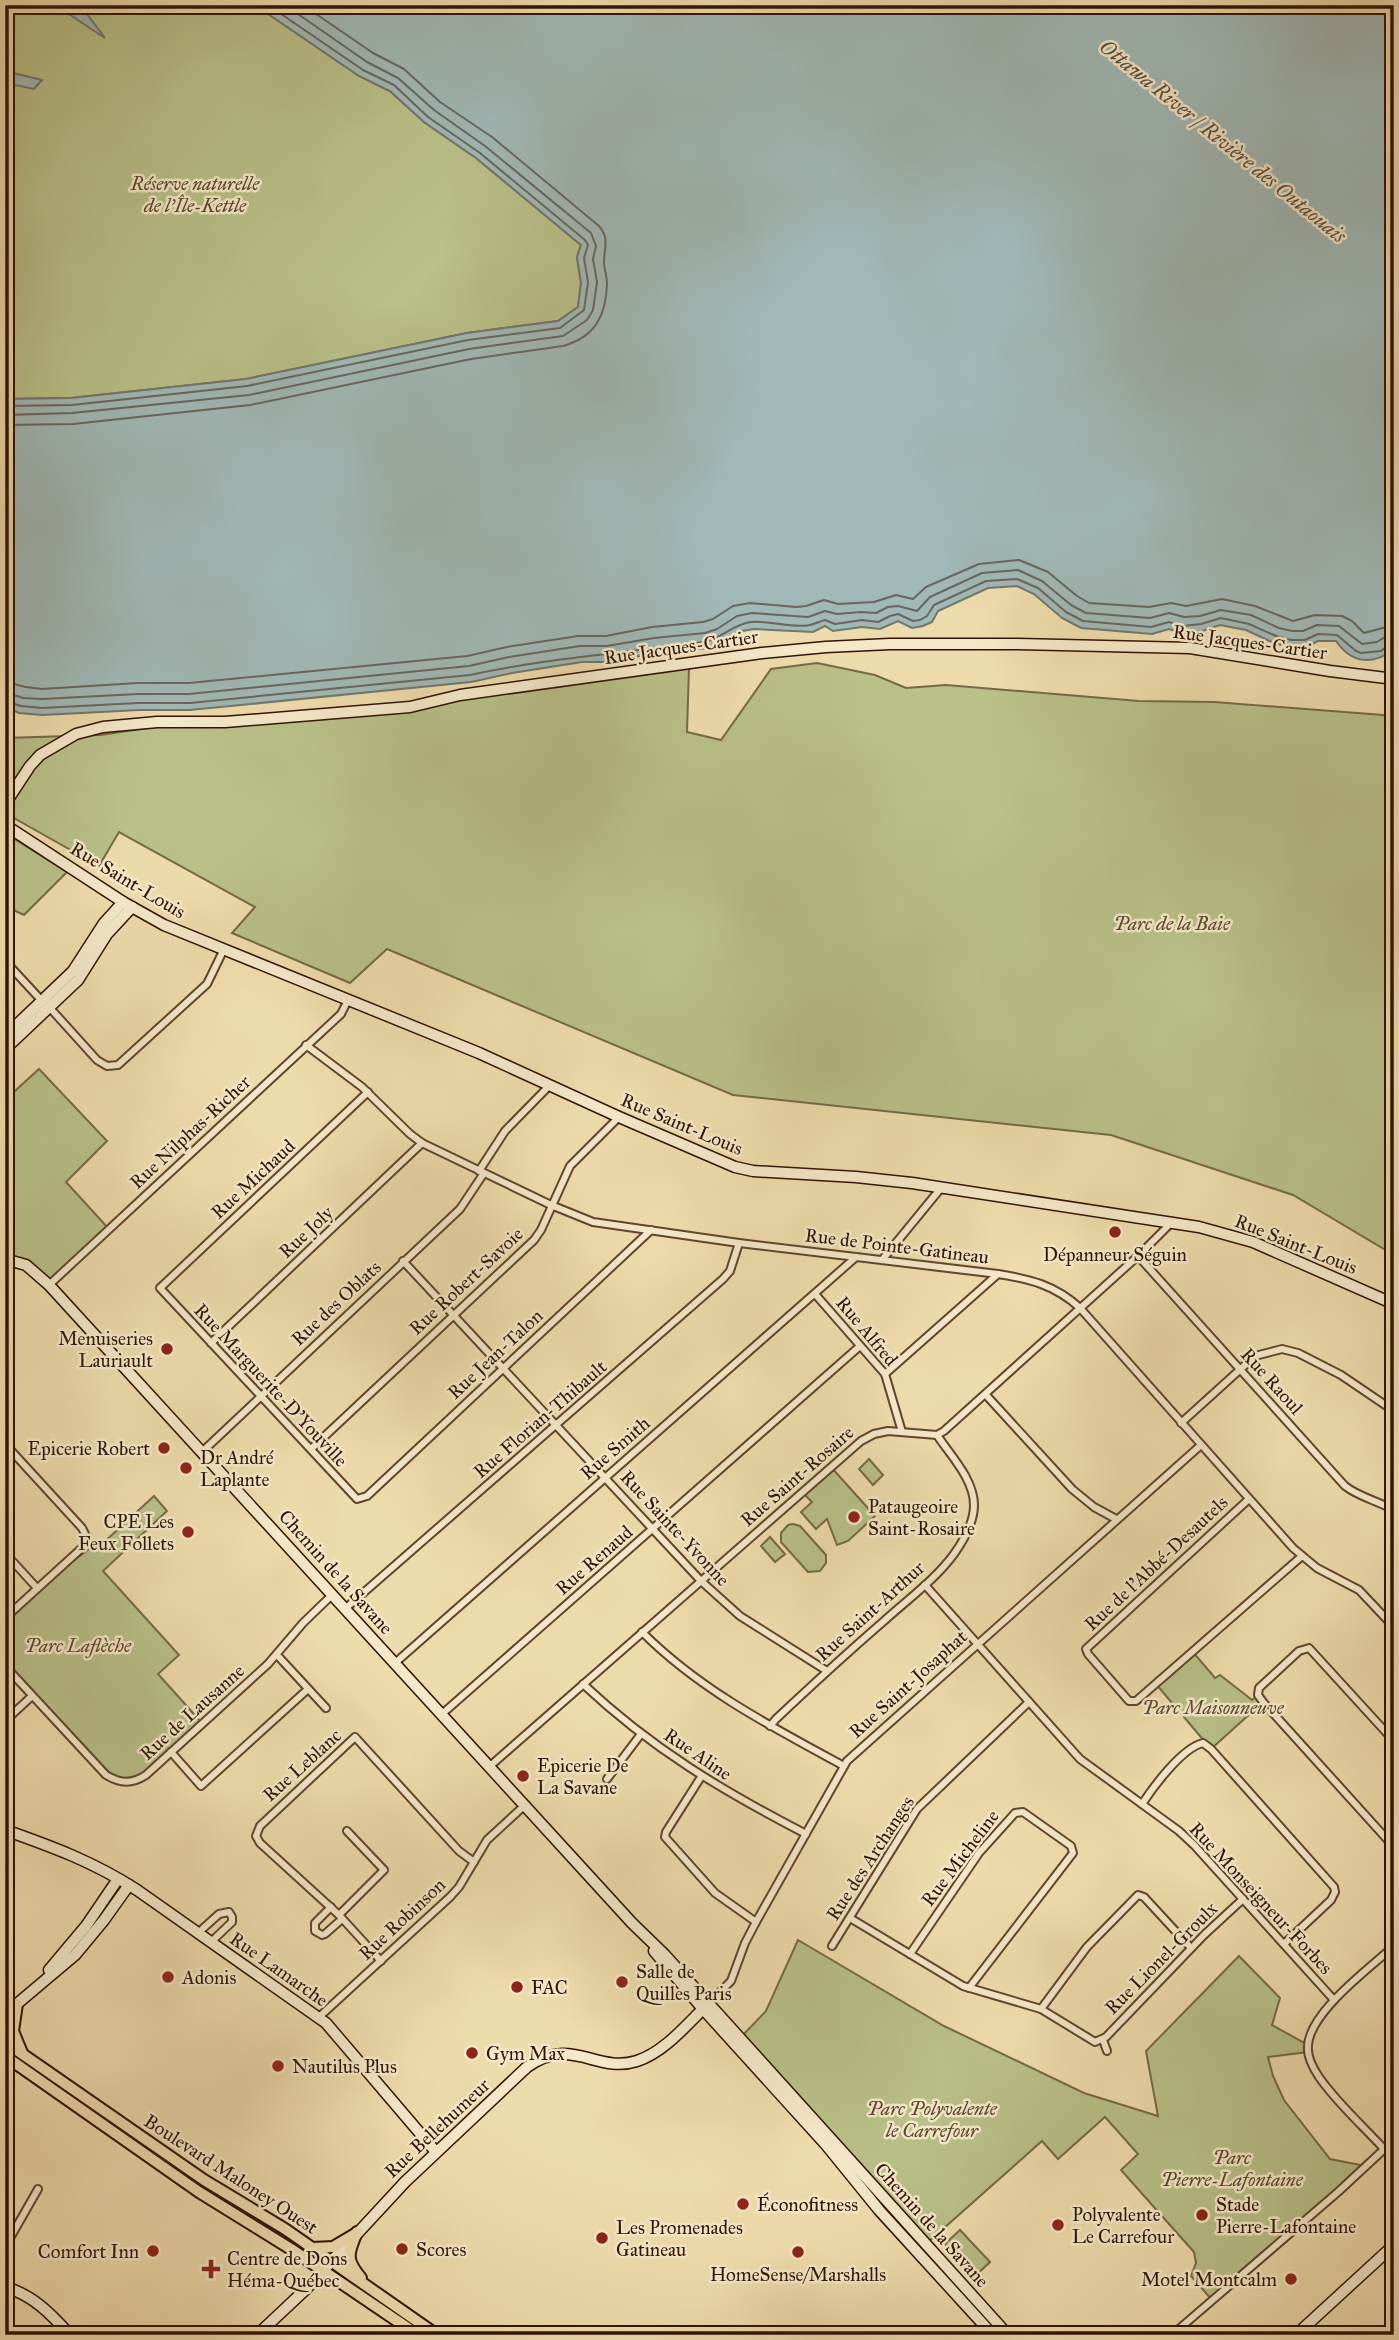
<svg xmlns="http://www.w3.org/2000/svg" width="1399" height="2340" font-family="'IM FELL Great Primer',serif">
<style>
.green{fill:#b9c088;stroke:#746a46;stroke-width:2}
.water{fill:#a0b8b6;stroke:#73766f;stroke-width:2}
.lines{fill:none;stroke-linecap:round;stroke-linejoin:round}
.shore{stroke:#68665e;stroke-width:2}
.street-casing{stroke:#60452e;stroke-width:10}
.secondary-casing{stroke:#301305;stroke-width:13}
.primary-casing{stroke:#301305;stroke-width:14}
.street{stroke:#f4e8c8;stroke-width:6}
.secondary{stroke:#f4e8c8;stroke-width:10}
.primary{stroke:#eedbab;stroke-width:10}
.poi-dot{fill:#8f2418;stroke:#f4e8c8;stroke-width:2.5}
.labels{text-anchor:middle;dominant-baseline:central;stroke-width:5;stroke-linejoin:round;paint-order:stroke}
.park-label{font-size:19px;font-style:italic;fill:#59472c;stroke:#f4e8c8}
.street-label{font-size:19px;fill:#301305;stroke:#f4e8c8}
.poi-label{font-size:19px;fill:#301305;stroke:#f4e8c8;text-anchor:start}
.water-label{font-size:21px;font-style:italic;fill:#574d43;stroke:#f4e8c8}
</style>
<rect width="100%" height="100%" fill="#eedbab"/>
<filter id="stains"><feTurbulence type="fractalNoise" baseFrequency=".00286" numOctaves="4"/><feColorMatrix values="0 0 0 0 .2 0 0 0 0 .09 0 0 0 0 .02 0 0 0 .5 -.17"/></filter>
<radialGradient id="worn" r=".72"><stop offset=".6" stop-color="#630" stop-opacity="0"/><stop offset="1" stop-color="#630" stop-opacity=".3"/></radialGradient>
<g class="green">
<polygon points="5,5 255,5 359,76 390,91 424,122 476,158 581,245 577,257 581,283 578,307 558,321 467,333 246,379 71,398 5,399"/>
<polygon points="817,663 875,675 906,688 946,685 1139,701 1214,702 1383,715 1394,719 1394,1255 1293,1195 1111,1135 733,1095 387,949 350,983 232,933 255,907 119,832 99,866 5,813 5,738 100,735 176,724 464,699 689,667 687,732 721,740 771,669"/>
<polygon points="5,833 67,872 24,915 5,906"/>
<polygon points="39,1069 107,1141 66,1182 109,1229 49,1285 40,1276 5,1259 5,1100"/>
<polygon points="869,1459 883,1475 873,1485 859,1469"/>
<polygon points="831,1467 875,1516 848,1541 837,1545 827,1519 816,1529 801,1512 812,1502 802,1492"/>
<path d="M154,1496l13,15 -64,60 76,84 -21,19 44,49 -63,57 -27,-2 -107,-112v-48c30,-27 61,-53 94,-76l3,2z"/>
<polygon points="793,1524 800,1526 826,1555 826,1563 820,1571 808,1572 781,1542 781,1533 788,1525"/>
<polygon points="770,1537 785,1554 775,1562 761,1546"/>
<polygon points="1192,1651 1215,1678 1220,1675 1252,1700 1258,1695 1263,1702 1211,1749 1156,1684"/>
<polygon points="798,1940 944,2026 1084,2093 1158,2116 1146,2051 1239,1956 1280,1998 1272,2025 1308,2045 1308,2052 1268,2057 1273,2076 1284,2100 1330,2159 1366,2166 1212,2300 1191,2276 1196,2263 1194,2252 1121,2170 1138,2154 1105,2117 1058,2159 1042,2141 926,2244 740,2038 766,2011"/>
<polygon points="960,2230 990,2262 975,2276 945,2244"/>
</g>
<g class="water">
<polygon points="55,5 80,5 105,38"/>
<path d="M255,5h1139v645c-22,15 -42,14 -58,-9h-18l-11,6h-16l-17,-4 -28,-13 -26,-5 -17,6 -21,2 -13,-4 -17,5 -71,-6 -19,-10 -28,-24 -17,-8 -29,2 -50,23 -6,11 -9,4 -11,2 -14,-7 -18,8 -18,-2 -29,4 -8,-5 -12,6 -59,-3 -12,2 -18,12 -15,5 -53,5 -48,9h-26l-70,11 -41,9 -281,28h-51l-97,5 -23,-2 -14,-6v-308l66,-1 175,-19 221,-46 91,-12 20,-14 3,-24 -4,-26 4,-12 -105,-87 -52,-36 -34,-31 -31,-15z"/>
<polygon points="5,71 42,80 34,89 5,83"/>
</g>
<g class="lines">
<g class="shore">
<polyline points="5,406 72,405 247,386 468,340 560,328 584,310 588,282 584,258 588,245 585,240 480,153 428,117 394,85 363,70 268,5"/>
<polyline points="5,415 72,413 249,395 469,349 563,336 587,320 593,310 597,282 593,259 596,246 591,233 485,146 434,110 398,78 367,62 285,5"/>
<path d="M5,425l68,-1 177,-19 221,-46 92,-13c32,-9 43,-30 44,-62 0,-8 -3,-15 -3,-22 0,-15 6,-23 -5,-36l-107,-89 -52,-35 -36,-33 -31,-16 -70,-48"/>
<polyline points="5,682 26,687 42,689 138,683 189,683 467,656 507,647 578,636 606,636 652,627 703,622 713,619 733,606 750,603 796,607 806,606 824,600 838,604 874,602 896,595 913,599 926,587 979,564 1019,560 1048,572 1077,596 1089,603 1149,607 1171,603 1186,606 1222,599 1255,606 1293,621 1315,615 1342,616 1352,621 1364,633 1394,625"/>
<polyline points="5,692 23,698 42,699 138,694 189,694 469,666 509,657 580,646 607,646 654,638 705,633 717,629 737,616 752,613 808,617 825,611 837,614 861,612 876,613 888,607 898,606 917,611 930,597 982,573 1018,570 1042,581 1071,605 1086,613 1150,618 1169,613 1184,617 1200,616 1221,610 1251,615 1279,628 1292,631 1303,631 1317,625 1339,626 1362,644 1377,642 1385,637 1394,635"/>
<path d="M5,701l16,5 21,2 96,-5h52l280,-28c77,-17 154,-22 233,-33 18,-3 30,-18 48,-20 19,-2 40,7 59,3 5,-1 10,-4 15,-5l10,4 27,-4 16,2 12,-6 8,-2 15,7 7,-1 7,-4 7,-11 52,-24 31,-2 21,9 28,24 17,9 68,6 18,-5 14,4 18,-2 20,-6 28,6 27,12 15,4h14l13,-6 19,1 19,16 5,2 20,-2 7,-6 6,-1"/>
</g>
<g class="street-casing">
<g id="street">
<polyline points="5,961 42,1001"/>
<polyline points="50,1008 97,1060 107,1066 118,1065 207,984 224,949"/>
<path d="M306,1045l56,42 48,47 12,9 129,62 42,17 146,21 259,31c32,5 57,11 82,34l213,240 24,20 42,22 35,37"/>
<polyline points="368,1092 160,1288 357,1499 367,1496 651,1230"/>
<polyline points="479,1171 505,1131 550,1085"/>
<path d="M1138,1256l207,230c14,11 33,15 49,24"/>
<polyline points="882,1260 941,1188"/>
<polyline points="403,1261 701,1581 740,1616 827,1671"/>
<polyline points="49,1285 341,1014 348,1000"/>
<polyline points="815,1294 885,1374 902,1432"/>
<polyline points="211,1343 422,1143"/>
<polyline points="885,1374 998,1274"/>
<polyline points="986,1395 1072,1489 1094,1507 1116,1519"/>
<polyline points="1181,1423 1255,1356 1282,1349 1298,1353 1341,1375 1394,1411"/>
<polyline points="5,1444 82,1528 86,1536 83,1547 5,1618"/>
<polyline points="311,1449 534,1240 541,1230 570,1166 619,1117"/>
<polyline points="203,1451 460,1209 484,1173"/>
<polyline points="1249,1499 1086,1649 1088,1654 1129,1701 1136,1701 1302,1556"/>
<polyline points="5,1553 37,1588"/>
<polyline points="925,1585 1080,1759 1179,1831 1194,1845 1334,2000"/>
<polyline points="346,1608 723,1279 730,1271 739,1243"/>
<path d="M642,1632c58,58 130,95 202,134"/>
<polyline points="277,1655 326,1708"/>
<polyline points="395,1663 856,1257"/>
<path d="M5,1666l101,109c15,9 26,9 40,0l122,-111 35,-41 30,-29"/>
<path d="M583,1684c69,65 140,107 223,150"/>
<polyline points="442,1714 860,1346"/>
<polyline points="5,1721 32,1696"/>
<path d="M770,1726l6,-7c35,-33 71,-66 108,-98 23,-21 51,-41 70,-67 10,-14 20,-31 20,-49 0,-26 -24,-50 -37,-70"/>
<polyline points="1394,1741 1309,1648 1299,1651 1259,1688 1258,1695 1263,1702 1394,1847"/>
<polyline points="171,1752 201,1786 308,1689"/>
<polyline points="490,1766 861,1441 874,1434 888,1431 937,1435 944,1431 1138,1256 1170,1224"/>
<polyline points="701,1777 666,1832 665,1837 715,1893 756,1922"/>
<polyline points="607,1779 641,1734"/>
<path d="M1142,1804c12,-18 40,-56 61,-61l8,6 123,138 1,5 -4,8 -47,44"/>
<polyline points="331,1907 315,1923 315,1931 322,1935 325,1934 342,1919"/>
<polyline points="339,1915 384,1870 347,1831"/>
<polyline points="850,1918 963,1986 1041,2009 1095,2042 1106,2037 1204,1935 1243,1899"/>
<polyline points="198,1933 219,1914 229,1912 232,1917 232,1922 211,1942"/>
<polyline points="832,1946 917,1809 1029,1702"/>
<polyline points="910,1954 979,1853 1015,1813 1023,1812 1071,1846 1073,1853 969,1988"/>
<polyline points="381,1961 339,1915 260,1843 256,1836 260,1826 355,1737 459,1851 474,1862"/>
<polyline points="709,2003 731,1981 745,1943 756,1922 847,1761 1201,1445"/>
<polyline points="1041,2009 1087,1947 1138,1895 1144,1897 1191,1948"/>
<polyline points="318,2018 450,1897 459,1887 487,1840 525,1805"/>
<polyline points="1103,2040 1107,2051"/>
<path d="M1384,2149c-21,-23 -47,-46 -65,-72 -6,-9 -12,-20 -11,-30 0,-34 62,-79 86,-101"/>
<polyline points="5,2247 38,2189"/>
<polyline points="1172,2335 1338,2192 1394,2140"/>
</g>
</g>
<g class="secondary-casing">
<g id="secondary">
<polyline points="5,804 30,766 40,755 76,734 103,727 157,722 225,722 410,707 460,695 762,653 826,647 890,644 1018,644 1190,648 1330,671 1394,679"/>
<polyline points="5,825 123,902 164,925 479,1053 619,1117 735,1167 753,1171 856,1177 912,1183 1199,1227 1253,1242 1394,1304"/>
<polyline points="5,1036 73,971 104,923 123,902"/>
<polyline points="5,1049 78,980 107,934 132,907"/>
<polyline points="5,1259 26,1265 49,1285 632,1923 665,1955 1008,2335"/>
<path d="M5,1830c48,17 89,32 132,60l189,133 110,129"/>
<polyline points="654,1951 703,2009 827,2146 879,2210 993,2335"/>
<polyline points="49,1970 86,1926 118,1879"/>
<polyline points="5,2014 75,1955 104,1920 129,1885"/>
<path d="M5,2287c28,8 46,27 65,48"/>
<path d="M257,2335l48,-45 100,-108 122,-115c45,-32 69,7 110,-6 28,-9 51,-38 72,-58"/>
<polyline points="1296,2335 1394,2245"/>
</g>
</g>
<g class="primary-casing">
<g id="primary">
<polyline points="17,2004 13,2031 22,2053"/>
<polyline points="5,2042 204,2180 285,2229 437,2335"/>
<polyline points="5,2056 199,2192 291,2249 418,2335"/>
<path d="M357,2232c-9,22 -12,27 4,46"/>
<polyline points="312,2248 333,2247 355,2234"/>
</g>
</g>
<use href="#street" class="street"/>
<use href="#secondary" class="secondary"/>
<use href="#primary" class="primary"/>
</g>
<g class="poi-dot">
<circle cx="1115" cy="1232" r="7"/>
<circle cx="167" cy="1349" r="7"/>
<circle cx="164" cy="1448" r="7"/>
<circle cx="186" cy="1468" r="7"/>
<circle cx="854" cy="1517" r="7"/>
<circle cx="188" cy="1532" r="7"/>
<circle cx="523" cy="1776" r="7"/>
<circle cx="168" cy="1977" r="7"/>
<circle cx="622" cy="1982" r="7"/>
<circle cx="517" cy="1987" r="7"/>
<circle cx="472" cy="2053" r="7"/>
<circle cx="278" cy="2066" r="7"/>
<circle cx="743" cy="2204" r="7"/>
<circle cx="1202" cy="2215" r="7"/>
<circle cx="1058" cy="2225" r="7"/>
<circle cx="602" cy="2238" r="7"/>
<circle cx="402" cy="2249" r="7"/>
<circle cx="153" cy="2251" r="7"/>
<circle cx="798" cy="2252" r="7"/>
<path d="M207.5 2258.5h7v7h7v7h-7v7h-7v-7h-7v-7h7z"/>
<circle cx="1291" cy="2279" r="7"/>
</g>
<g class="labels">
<g class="park-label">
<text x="195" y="183">Réserve naturelle<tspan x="195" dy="22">de l'Île-Kettle</tspan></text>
<text x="1172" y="923">Parc de la Baie</text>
<text x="78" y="1645">Parc Laflèche</text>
<text x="1213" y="1707">Parc Maisonneuve</text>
<text x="932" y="2108">Parc Polyvalente<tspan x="932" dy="22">le Carrefour</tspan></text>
<text x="1232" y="2157">Parc<tspan x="1232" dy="22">Pierre-Lafontaine</tspan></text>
</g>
<g class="street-label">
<text transform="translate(1250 642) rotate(8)">Rue Jacques-Cartier</text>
<text transform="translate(681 647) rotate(-8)">Rue Jacques-Cartier</text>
<text transform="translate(128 880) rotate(31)">Rue Saint-Louis</text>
<text transform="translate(682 1124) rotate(23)">Rue Saint-Louis</text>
<text transform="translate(190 1132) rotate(-43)">Rue Nilphas-Richer</text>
<text transform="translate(253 1179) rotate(-43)">Rue Michaud</text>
<text transform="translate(306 1232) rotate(-43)">Rue Joly</text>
<text transform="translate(1296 1244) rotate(22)">Rue Saint-Louis</text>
<text transform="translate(897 1246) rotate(7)">Rue de Pointe-Gatineau</text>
<text transform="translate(466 1281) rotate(-43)">Rue Robert-Savoie</text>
<text transform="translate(336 1303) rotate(-43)">Rue des Oblats</text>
<text transform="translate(867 1331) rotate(50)">Rue Alfred</text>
<text transform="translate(495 1354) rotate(-43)">Rue Jean-Talon</text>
<text transform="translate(1272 1381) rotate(48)">Rue Raoul</text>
<text transform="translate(271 1385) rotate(47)">Rue Marguerite-D'Youville</text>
<text transform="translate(540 1419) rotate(-41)">Rue Florian-Thibault</text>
<text transform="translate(615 1448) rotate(-41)">Rue Smith</text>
<text transform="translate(797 1476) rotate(-41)">Rue Saint-Rosaire</text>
<text transform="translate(675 1528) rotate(47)">Rue Sainte-Yvonne</text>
<text transform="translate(594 1560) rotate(-41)">Rue Renaud</text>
<text transform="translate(1156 1563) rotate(-43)">Rue de l'Abbé-Desautels</text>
<text transform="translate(336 1572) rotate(48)">Chemin de la Savane</text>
<text transform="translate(870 1611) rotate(-42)">Rue Saint-Arthur</text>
<text transform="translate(908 1684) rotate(-42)">Rue Saint-Josaphat</text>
<text transform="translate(192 1712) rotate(-42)">Rue de Lausanne</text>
<text transform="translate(698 1754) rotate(34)">Rue Aline</text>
<text transform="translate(302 1765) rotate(-42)">Rue Leblanc</text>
<text transform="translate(870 1858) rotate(-57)">Rue des Archanges</text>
<text transform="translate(960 1858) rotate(-53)">Rue Micheline</text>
<text transform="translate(1261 1898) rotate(47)">Rue Monseigneur-Forbes</text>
<text transform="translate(402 1919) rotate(-43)">Rue Robinson</text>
<text transform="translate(1161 1958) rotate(-45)">Rue Lionel-Groulx</text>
<text transform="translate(279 1969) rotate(35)">Rue Lamarche</text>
<text transform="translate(437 2128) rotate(-43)">Rue Bellehumeur</text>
<text transform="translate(231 2174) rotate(33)">Boulevard Maloney Ouest</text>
<text transform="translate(932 2225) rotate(48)">Chemin de la Savane</text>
</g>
<g class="poi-label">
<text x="1115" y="1254" text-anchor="middle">Dépanneur Séguin</text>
<text x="153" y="1338" text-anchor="end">Menuiseries<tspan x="153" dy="22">Lauriault</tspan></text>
<text x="150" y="1448" text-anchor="end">Epicerie Robert</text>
<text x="200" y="1457">Dr André<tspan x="200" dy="22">Laplante</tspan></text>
<text x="868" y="1506">Pataugeoire<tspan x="868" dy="22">Saint-Rosaire</tspan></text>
<text x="174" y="1521" text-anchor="end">CPE Les<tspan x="174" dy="22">Feux Follets</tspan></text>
<text x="537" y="1765">Epicerie De<tspan x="537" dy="22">La Savane</tspan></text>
<text x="636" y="1971">Salle de<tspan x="636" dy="22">Quilles Paris</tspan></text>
<text x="182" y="1977">Adonis</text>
<text x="531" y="1987">FAC</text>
<text x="486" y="2053">Gym Max</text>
<text x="292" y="2066">Nautilus Plus</text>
<text x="757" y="2204">Éconofitness</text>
<text x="1216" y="2204">Stade<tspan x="1216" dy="22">Pierre-Lafontaine</tspan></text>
<text x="1072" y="2214">Polyvalente<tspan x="1072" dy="22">Le Carrefour</tspan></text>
<text x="616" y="2227">Les Promenades<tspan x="616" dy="22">Gatineau</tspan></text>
<text x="416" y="2249">Scores</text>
<text x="139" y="2251" text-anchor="end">Comfort Inn</text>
<text x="227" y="2258">Centre de Dons<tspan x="227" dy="22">Héma-Québec</tspan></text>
<text x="798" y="2274" text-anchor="middle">HomeSense/Marshalls</text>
<text x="1277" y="2279" text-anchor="end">Motel Montcalm</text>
</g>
<g class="water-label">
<text transform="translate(1223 141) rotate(39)">Ottawa River / Rivière des Outaouais</text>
</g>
</g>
<rect width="1399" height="2340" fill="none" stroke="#eedbab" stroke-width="28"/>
<rect x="7" y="7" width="1385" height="2326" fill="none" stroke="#301305" stroke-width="3.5"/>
<rect x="14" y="14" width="1371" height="2312" fill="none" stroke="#301305" stroke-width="2"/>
<rect width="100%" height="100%" filter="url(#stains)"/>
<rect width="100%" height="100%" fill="url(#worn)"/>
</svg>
